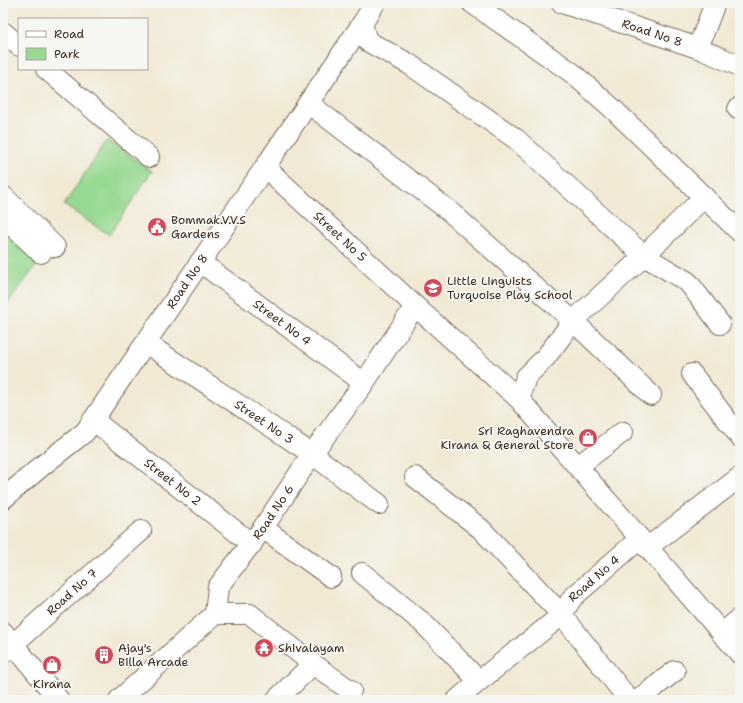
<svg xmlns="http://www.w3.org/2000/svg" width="743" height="703" font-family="'Shantell Sans',sans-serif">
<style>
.green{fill:#97d991;stroke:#698258}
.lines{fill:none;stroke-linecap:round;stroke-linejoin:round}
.minor-casing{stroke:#7b6d5e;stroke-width:22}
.minor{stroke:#fff;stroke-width:20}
.labels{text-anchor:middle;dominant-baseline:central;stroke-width:4;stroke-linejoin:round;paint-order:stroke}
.street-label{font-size:12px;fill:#3b2a1e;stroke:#f6f6f2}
.poi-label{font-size:12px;fill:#3b2a1e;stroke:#f6f6f2;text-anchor:start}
</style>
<rect width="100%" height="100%" fill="#f6f6f2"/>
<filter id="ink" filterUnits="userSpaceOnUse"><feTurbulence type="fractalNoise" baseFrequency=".025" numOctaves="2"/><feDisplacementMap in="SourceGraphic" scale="8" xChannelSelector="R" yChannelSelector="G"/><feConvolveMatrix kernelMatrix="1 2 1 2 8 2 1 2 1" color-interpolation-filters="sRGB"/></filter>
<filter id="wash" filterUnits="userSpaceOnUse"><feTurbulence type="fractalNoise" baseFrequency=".012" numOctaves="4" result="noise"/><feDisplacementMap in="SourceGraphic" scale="16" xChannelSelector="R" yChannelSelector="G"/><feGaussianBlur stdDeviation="0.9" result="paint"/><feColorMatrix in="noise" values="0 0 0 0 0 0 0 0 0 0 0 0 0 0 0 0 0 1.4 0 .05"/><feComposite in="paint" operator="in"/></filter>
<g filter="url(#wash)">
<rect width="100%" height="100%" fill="#f1e9d4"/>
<g class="green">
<polygon points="107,140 152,171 109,235 64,205"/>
<polygon points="3,219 41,259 3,310"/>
</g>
</g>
<g filter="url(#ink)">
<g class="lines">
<g class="minor-casing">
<g id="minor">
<polyline points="472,3 571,72 612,108 740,232"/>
<path id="s1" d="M562,3l136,45 42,18"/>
<polyline points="362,24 367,41 409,64 516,139 644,256 688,282 720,324"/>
<polyline points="3,32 19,46"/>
<polyline points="698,48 715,3"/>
<polyline points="46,69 149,157"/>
<polyline points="308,103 448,210 573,321 651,395"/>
<polyline points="738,109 740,107"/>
<path id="s2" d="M266,168l149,138 104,93 221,255"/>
<polyline points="3,196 55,247"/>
<polyline points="3,217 41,253"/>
<path id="s3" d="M200,262l164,121"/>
<path id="s4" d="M146,343l166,111 67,50"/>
<polyline points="692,374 740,437"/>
<polyline points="519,399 526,377 545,358 573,321 644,256 704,197"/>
<path id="s5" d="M93,420l159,124"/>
<polyline points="578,466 623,432"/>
<polyline points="415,477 481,529 562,615 629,700"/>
<path id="s6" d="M3,499l40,-34 42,-33 277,-408 13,-21"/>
<polyline points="263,528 331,577"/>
<polyline points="362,573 423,623 479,681"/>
<polyline points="215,614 250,614 313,664 351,691"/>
<polyline points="3,632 59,700"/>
<polyline points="722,634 740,618"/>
<path id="s7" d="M3,653l138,-122"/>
<path id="s8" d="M119,700l96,-86 3,-27 45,-59 49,-74 52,-71 51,-77"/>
<polyline points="276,700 313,664"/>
<path id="s9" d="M457,700l22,-19 83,-66 10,-17 64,-56 12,5 92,-70"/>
<polyline points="638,700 675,671"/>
</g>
</g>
<use href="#minor" class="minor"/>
</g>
</g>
<defs>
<g id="civic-disc" transform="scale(1)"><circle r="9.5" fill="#d1495b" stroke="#f6f6f2"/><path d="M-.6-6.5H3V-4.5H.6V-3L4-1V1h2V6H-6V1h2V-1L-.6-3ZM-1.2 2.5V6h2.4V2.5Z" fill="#fff"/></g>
<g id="school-disc" transform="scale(1)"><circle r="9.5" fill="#d1495b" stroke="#f6f6f2"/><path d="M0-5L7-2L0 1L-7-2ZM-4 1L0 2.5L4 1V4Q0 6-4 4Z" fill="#fff"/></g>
<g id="shop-disc" transform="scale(1)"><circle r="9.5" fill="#d1495b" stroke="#f6f6f2"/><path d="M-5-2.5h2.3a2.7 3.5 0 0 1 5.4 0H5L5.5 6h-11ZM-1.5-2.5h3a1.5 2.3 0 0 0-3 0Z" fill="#fff"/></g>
<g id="temple-disc" transform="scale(1)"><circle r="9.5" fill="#d1495b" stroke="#f6f6f2"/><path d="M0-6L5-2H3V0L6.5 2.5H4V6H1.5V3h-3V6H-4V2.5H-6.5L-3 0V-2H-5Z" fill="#fff"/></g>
<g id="building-disc" transform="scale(1)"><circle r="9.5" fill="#d1495b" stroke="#f6f6f2"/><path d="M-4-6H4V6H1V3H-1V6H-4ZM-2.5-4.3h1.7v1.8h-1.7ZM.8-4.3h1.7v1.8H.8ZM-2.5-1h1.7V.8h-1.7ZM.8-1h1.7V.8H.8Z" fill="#fff"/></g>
</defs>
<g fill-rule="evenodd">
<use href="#civic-disc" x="157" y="227"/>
<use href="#school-disc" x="433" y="288"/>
<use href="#shop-disc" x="588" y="438"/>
<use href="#temple-disc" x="264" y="648"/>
<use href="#building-disc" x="104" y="655"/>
<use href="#shop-disc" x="52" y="665"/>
</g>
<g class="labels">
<g class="street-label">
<text stroke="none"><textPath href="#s1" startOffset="95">Road No 8</textPath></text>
<text stroke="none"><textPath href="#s2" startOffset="101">Street No 5</textPath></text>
<text stroke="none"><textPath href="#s6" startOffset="288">Road No 8</textPath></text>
<text stroke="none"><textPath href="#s3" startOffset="102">Street No 4</textPath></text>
<text stroke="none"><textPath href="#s4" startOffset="142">Street No 3</textPath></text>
<text stroke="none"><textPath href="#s5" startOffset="101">Street No 2</textPath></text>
<text stroke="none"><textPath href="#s8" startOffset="249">Road No 6</textPath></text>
<text stroke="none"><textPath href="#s9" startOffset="184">Road No 4</textPath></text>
<text stroke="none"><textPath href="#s7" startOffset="92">Road No 7</textPath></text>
</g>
<g class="poi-label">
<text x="171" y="220">Bommak.V.V.S<tspan x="171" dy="14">Gardens</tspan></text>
<text x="447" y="281">Little Linguists<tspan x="447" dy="14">Turquoise Play School</tspan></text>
<text x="574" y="431" text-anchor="end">Sri Raghavendra<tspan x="574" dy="14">Kirana &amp; General Store</tspan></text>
<text x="118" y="648">Ajay's<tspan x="118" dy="14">Billa Arcade</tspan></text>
<text x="278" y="648">Shivalayam</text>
<text x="52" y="684" text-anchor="middle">Kirana</text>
</g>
</g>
<rect width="743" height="703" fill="none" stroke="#f6f6f2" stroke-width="16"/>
<rect x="18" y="18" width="130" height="52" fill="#f6f6f2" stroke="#aba49d"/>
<rect x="26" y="31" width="20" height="6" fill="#ffffff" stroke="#aba49d"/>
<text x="54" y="38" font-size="12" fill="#3b2a1e">Road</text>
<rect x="26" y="48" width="20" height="12" fill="#97d991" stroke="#aba49d"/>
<text x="54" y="58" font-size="12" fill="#3b2a1e">Park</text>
</svg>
